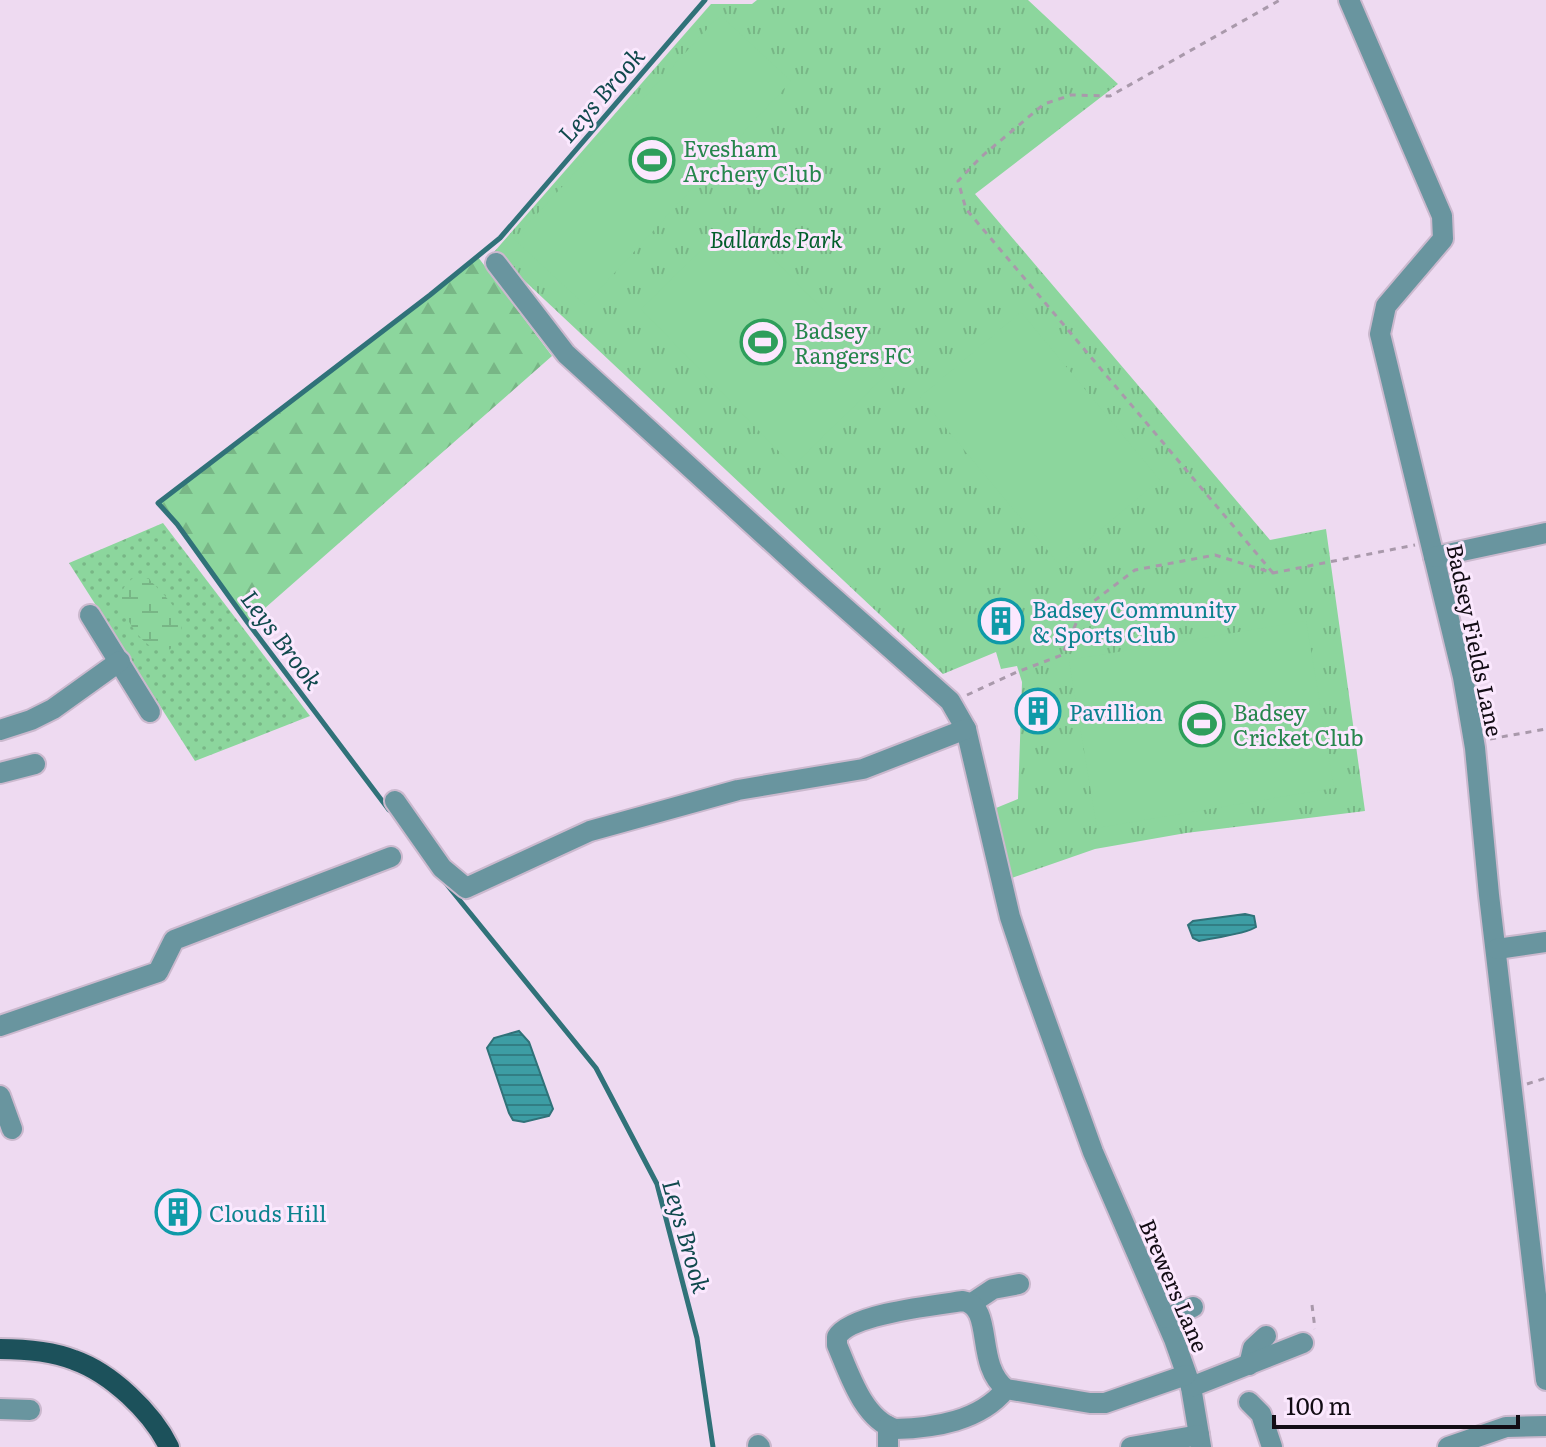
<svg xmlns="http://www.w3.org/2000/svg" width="1546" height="1447" font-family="Literata,serif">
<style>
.grass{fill:url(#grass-dots)}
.forest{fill:url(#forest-firs)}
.wetland{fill:url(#wetland-marsh)}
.park{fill:url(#park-tufts)}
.pitch{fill:#8cd69d}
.water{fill:url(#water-rules);stroke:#307279;stroke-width:2}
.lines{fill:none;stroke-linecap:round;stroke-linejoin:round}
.stream{stroke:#307279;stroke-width:5}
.minor-casing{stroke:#cbb9ce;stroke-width:24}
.major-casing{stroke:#cbb9ce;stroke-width:24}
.path{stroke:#a999ab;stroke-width:3;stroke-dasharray:6 6;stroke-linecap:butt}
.minor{stroke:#69959f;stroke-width:20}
.major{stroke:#1c515b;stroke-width:20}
.labels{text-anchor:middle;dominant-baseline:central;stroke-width:6;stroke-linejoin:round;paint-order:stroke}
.leisure-label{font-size:22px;fill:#27864d;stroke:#fbe8fe;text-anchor:start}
.park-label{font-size:22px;font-style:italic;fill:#025e2b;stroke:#fbe8fe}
.culture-label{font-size:22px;fill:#0d838f;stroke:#fbe8fe;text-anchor:start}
.street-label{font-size:22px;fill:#120c14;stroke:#fbe8fe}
.water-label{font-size:24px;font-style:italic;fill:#10494d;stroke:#fbe8fe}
</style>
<defs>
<pattern id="grass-dots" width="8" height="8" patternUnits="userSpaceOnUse" patternTransform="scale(2)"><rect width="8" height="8" fill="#8cd69d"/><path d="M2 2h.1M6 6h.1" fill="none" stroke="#78b686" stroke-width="1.8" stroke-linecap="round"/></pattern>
<pattern id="forest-firs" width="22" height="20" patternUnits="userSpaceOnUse" patternTransform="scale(2)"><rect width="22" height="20" fill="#8cd69d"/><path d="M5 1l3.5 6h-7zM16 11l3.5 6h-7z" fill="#78b686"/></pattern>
<pattern id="wetland-marsh" width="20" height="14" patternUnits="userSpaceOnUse" patternTransform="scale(2)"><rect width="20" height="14" fill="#8cd69d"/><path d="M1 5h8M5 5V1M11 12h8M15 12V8" fill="none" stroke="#78b686"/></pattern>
<pattern id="park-tufts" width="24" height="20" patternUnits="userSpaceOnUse" patternTransform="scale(2)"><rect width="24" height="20" fill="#8cd69d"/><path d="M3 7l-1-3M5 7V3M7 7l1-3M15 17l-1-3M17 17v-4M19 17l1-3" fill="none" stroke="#78b686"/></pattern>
<pattern id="water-rules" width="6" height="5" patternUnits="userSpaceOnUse" patternTransform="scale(2)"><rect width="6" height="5" fill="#3d9da4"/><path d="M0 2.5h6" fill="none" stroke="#327e84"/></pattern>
</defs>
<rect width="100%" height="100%" fill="#eedaf1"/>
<polygon class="grass" points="163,523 310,716 195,761 69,563"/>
<polygon class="forest" points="478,257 552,356 248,623 177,524 158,503"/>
<path class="wetland" d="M133,578l16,1c14,16 44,39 28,63 -3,5 -9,10 -15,9 -18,-2 -40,-34 -41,-52 0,-10 5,-15 12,-21z"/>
<polygon class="park" points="757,0 1028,0 1118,84 975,194 1270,540 1326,529 1365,811 1186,833 1095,849 1009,879 996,808 1018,799 1022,682 1017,666 1001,669 996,652 943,674 494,252 711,4 752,4"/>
<g class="pitch">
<polygon points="720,15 791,81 585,305 514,239"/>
<polygon points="734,218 886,375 793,466 641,309"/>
<polygon points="1021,312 1160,480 1059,564 920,397"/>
<polygon points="1306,621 1334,788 1097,828 1069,660"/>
</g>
<g class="water">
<path d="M1245,914l9,2 2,11c-10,7 -43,11 -57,14l-6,-3 -5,-13 5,-4z"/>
<polygon points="519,1031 529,1042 553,1109 549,1116 524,1122 513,1120 509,1113 487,1048 494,1038"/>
</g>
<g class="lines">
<g class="stream">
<polyline points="389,810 248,623 177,524 158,503 430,295 500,238 705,0"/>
<polyline points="444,881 596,1068 657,1184 697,1338 713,1447"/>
</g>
<g class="minor-casing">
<g id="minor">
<polyline points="1349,0 1442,216 1443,239 1386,306 1380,334 1463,677 1475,748 1489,895 1546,1380"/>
<polyline points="496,263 566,354 809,576 950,701 966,729 1010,917 1030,977 1093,1152 1174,1339 1191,1387 1201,1447"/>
<polyline points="1434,557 1546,533"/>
<polyline points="90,615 150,712"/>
<polyline points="0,730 31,720 53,709 120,661"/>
<polyline points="0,773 35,764"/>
<polyline points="395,801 442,868 466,888 590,831 738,790 863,769 966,729"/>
<polyline points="1497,949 1546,942"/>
<polyline points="0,1026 158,972 174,940 391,857"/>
<polyline points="0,1096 12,1129"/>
<polyline points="972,1303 993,1289 1019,1284"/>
<polyline points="1166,1318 1193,1307"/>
<polyline points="1249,1365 1253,1348 1266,1336"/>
<polyline points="1191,1387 1303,1343"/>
<path d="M1006,1389c-26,32 -71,39 -111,40 -32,-10 -46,-56 -58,-84v-8c13,-23 99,-32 126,-36 32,6 11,63 43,88l84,14h15l81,-28"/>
<polyline points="1249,1402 1261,1414 1272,1447"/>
<polyline points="0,1409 30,1410"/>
<polyline points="758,1445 760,1447"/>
<polyline points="888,1447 888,1426"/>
<polyline points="1131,1447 1199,1435"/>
<polyline points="1448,1447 1506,1427 1546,1426"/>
</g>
</g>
<g class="major-casing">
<path id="major" d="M0,1349c25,0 51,2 74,11 37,13 78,52 95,87"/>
</g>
<g class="path">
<polyline points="1273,573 966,209 958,181 981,157 1044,104 1071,95 1110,96 1280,0"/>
<polyline points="967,695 1017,672 1062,655 1082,610 1135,570 1215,555 1273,573 1415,545"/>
<polyline points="1490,739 1546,729"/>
<polyline points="1527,1084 1546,1078"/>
<polyline points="1312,1305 1315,1329"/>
</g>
<use href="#minor" class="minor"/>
<use href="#major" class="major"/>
</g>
<defs>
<g id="stadium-ring" transform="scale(2.3)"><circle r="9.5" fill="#fbe8fe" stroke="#2e9e5b" stroke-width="1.5"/><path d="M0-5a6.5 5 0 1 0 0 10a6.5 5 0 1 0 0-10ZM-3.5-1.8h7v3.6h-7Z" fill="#2e9e5b"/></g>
<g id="building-ring" transform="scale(2.3)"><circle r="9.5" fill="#fbe8fe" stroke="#0f9aa8" stroke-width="1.5"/><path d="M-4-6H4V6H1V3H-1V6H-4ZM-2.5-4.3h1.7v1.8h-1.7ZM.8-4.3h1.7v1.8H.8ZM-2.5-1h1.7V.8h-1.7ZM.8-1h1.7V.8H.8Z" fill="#0f9aa8"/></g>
</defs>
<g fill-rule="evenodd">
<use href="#stadium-ring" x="652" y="160"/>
<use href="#stadium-ring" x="763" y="342"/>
<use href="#building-ring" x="1001" y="621"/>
<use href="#building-ring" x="1038" y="711"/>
<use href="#stadium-ring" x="1202" y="724"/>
<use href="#building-ring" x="178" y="1212"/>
</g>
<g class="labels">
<g class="leisure-label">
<text x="683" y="147">Evesham<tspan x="683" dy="25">Archery Club</tspan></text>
<text x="794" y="329">Badsey<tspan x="794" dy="25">Rangers FC</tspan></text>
<text x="1233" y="711">Badsey<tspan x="1233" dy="25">Cricket Club</tspan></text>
</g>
<g class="park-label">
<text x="776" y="238">Ballards Park</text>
</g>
<g class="culture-label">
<text x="1032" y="608">Badsey Community<tspan x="1032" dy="25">&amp; Sports Club</tspan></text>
<text x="1069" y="711">Pavillion</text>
<text x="209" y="1212">Clouds Hill</text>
</g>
<g class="street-label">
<text transform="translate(1476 640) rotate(78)">Badsey Fields Lane</text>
<text transform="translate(1175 1285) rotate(67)">Brewers Lane</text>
</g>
<g class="water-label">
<text transform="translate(600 94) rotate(-49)">Leys Brook</text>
<text transform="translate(283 639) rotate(53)">Leys Brook</text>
<text transform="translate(688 1236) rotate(74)">Leys Brook</text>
</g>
</g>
<path d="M1274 1415v12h244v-12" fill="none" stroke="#120c14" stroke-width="4"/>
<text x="1286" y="1415" font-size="24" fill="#120c14" stroke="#fbe8fe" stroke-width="6" paint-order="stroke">100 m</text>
</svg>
